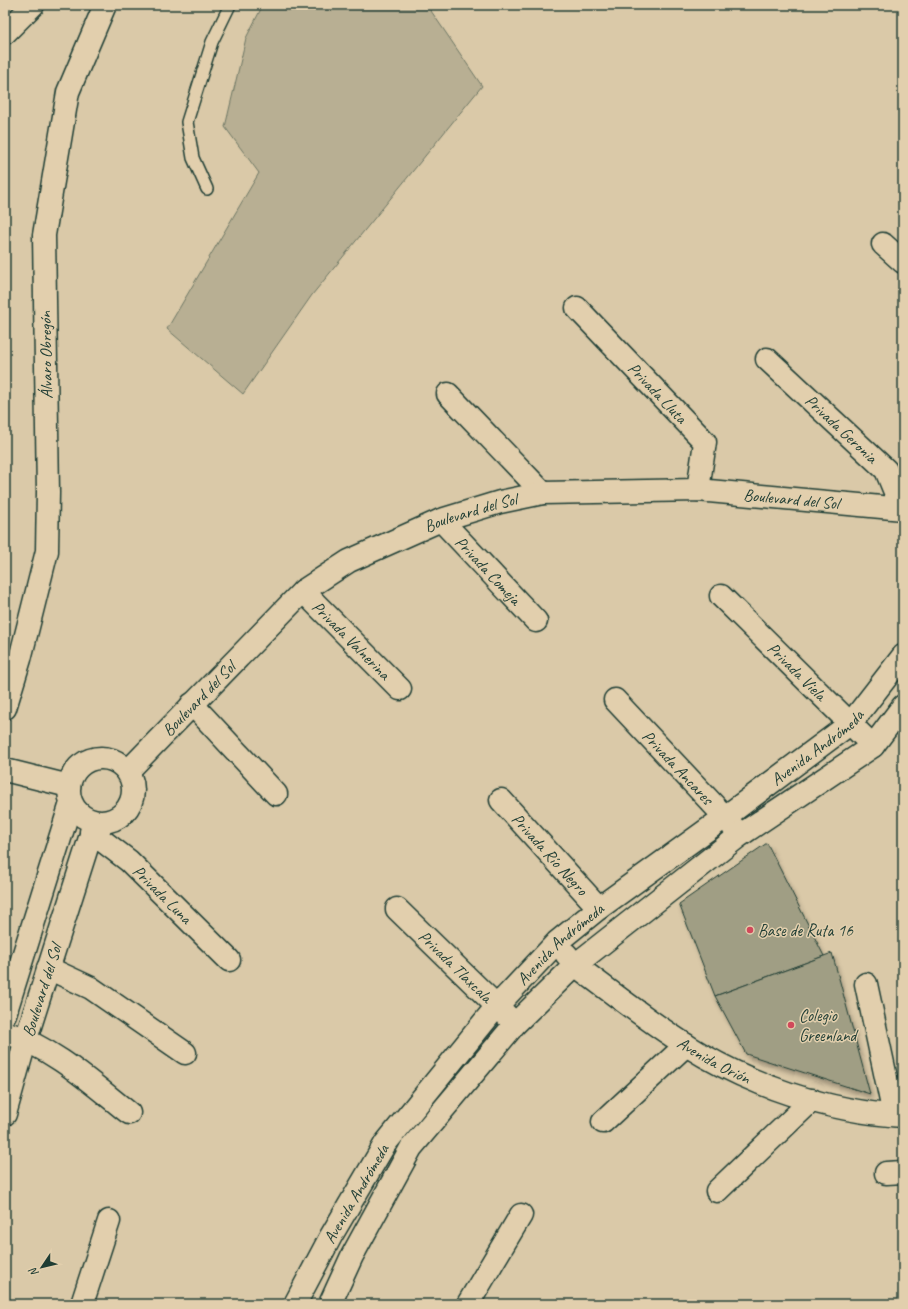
<svg xmlns="http://www.w3.org/2000/svg" width="908" height="1309" font-family="Caveat,sans-serif">
<style>
.green{fill:#b8af93;stroke:#6c7664}
.building{fill:#a09e84;stroke:#1f3d34;filter:url(#shadow)}
.lines{fill:none;stroke-linecap:round;stroke-linejoin:round}
.service-casing{stroke:#1f3d34;stroke-width:14}
.minor-casing{stroke:#1f3d34;stroke-width:25}
.service{stroke:#e2cfad;stroke-width:11}
.minor{stroke:#e2cfad;stroke-width:22}
.poi-dot{fill:#d1495b;stroke:#e2cfad;stroke-width:1.5}
.labels{text-anchor:middle;dominant-baseline:central;stroke-width:3;stroke-linejoin:round;paint-order:stroke}
.street-label{font-size:17px;fill:#1f3d34;stroke:#e2cfad}
.poi-label{font-size:17px;fill:#1f3d34;stroke:#e2cfad;text-anchor:start}
</style>
<defs>
<filter id="shadow"><feDropShadow dx="2.5" dy="4.5" stdDeviation="2" flood-color="#0004"/></filter>
</defs>
<rect width="100%" height="100%" fill="#dac9a8"/>
<filter id="ink" filterUnits="userSpaceOnUse"><feTurbulence type="fractalNoise" baseFrequency=".025" numOctaves="2"/><feDisplacementMap in="SourceGraphic" scale="8" xChannelSelector="R" yChannelSelector="G"/><feConvolveMatrix kernelMatrix="1 2 1 2 8 2 1 2 1" color-interpolation-filters="sRGB"/></filter>
<g filter="url(#ink)">
<polygon class="green" points="263,5 427,5 482,86 312,295 243,394 167,329 259,173 225,127 246,38"/>
<g class="building">
<polygon points="767,843 824,956 715,996 679,904"/>
<polygon points="832,953 840,982 870,1094 746,1054 715,996"/>
</g>
<g class="lines">
<g class="service-casing">
<polyline id="service" points="207,189 193,158 187,122 212,42 230,5"/>
</g>
<g class="minor-casing">
<g id="minor">
<polyline points="5,33 33,5"/>
<polyline points="883,244 903,262"/>
<path id="s1" d="M577,308l128,134 -7,48"/>
<path id="s2" d="M767,359l119,111 16,39"/>
<polyline points="448,394 543,493"/>
<path id="s3" d="M441,520l95,101"/>
<path id="s4" d="M303,591l97,98"/>
<path id="s5" d="M721,596l152,150"/>
<path id="s6" d="M615,700l110,117 9,11"/>
<polyline points="192,704 276,794"/>
<polyline points="5,708 20,659 47,551 48,492 44,235 68,92 105,5"/>
<circle cx="101" cy="790" r="32"/>
<polyline points="5,770 69,786"/>
<path id="s7" d="M128,771l175,-180 46,-30 92,-41 59,-18 43,-9 155,-3 205,19"/>
<path id="s8" d="M501,800l98,108"/>
<path id="s9" d="M91,832l38,29 100,99"/>
<path id="s10" d="M397,909l110,107"/>
<path id="s11" d="M566,954l9,11c36,27 73,56 111,80 63,40 142,67 217,71"/>
<polyline points="48,968 91,988 185,1053"/>
<polyline points="866,984 894,1115"/>
<polyline points="5,1014 71,803"/>
<path d="M5,1032c48,16 85,50 124,81"/>
<path id="s12" d="M5,1114l21,-75 69,-217"/>
<polyline points="603,1122 686,1045"/>
<polyline points="886,1173 903,1172"/>
<polyline points="717,1191 812,1100"/>
<polyline points="82,1304 109,1221"/>
<path id="s13" d="M295,1304l36,-68 54,-92 112,-138 60,-64 42,-34 126,-91 126,-94 52,-67"/>
<polyline points="330,1304 352,1256 411,1148 515,1024 575,965 739,836 873,746 903,706"/>
<polyline points="468,1304 521,1215"/>
</g>
</g>
<use href="#service" class="service"/>
<use href="#minor" class="minor"/>
</g>
</g>
<g class="poi-dot">
<circle cx="750" cy="930" r="4"/>
<circle cx="791" cy="1025" r="4"/>
</g>
<g class="labels">
<g class="street-label">
<text transform="translate(46 355) rotate(-91)">Álvaro Obregón</text>
<text stroke="none"><textPath href="#s1" startOffset="117">Privada Lluta</textPath></text>
<text stroke="none"><textPath href="#s2" startOffset="102">Privada Geronia</textPath></text>
<text stroke="none"><textPath href="#s7" startOffset="761">Boulevard del Sol</textPath></text>
<text stroke="none"><textPath href="#s7" startOffset="437">Boulevard del Sol</textPath></text>
<text stroke="none"><textPath href="#s3" startOffset="69">Privada Comeja</textPath></text>
<text stroke="none"><textPath href="#s4" startOffset="69">Privada Valnerina</textPath></text>
<text stroke="none"><textPath href="#s5" startOffset="107">Privada Viela</textPath></text>
<text stroke="none"><textPath href="#s7" startOffset="101">Boulevard del Sol</textPath></text>
<text stroke="none"><textPath href="#s13" startOffset="774">Avenida Andrómeda</textPath></text>
<text stroke="none"><textPath href="#s6" startOffset="92">Privada Ancares</textPath></text>
<text stroke="none"><textPath href="#s8" startOffset="73">Privada Río Negro</textPath></text>
<text stroke="none"><textPath href="#s9" startOffset="95">Privada Luna</textPath></text>
<text stroke="none"><textPath href="#s13" startOffset="450">Avenida Andrómeda</textPath></text>
<text stroke="none"><textPath href="#s10" startOffset="82">Privada Tlaxcala</textPath></text>
<text stroke="none"><textPath href="#s12" startOffset="129">Boulevard del Sol</textPath></text>
<text stroke="none"><textPath href="#s11" startOffset="183">Avenida Orión</textPath></text>
<text stroke="none"><textPath href="#s13" startOffset="126">Avenida Andrómeda</textPath></text>
</g>
<g class="poi-label">
<text x="758" y="930">Base de Ruta 16</text>
<text x="799" y="1015">Colegio<tspan x="799" dy="20">Greenland</tspan></text>
</g>
</g>
<rect width="908" height="1309" fill="none" stroke="#e2cfad" stroke-width="20"/>
<rect x="10" y="10" width="888" height="1289" fill="none" stroke="#1f3d34" stroke-width="1.5" filter="url(#ink)"/>
<g transform="translate(42 1267) rotate(235)" stroke="#e2cfad" stroke-width="3" paint-order="stroke">
<path d="M0-3L7 15L0 10L-7 15Z" fill="#1f3d34"/>
<text y="-6" font-size="11" font-weight="bold" text-anchor="middle" fill="#1f3d34">N</text>
</g>
</svg>
